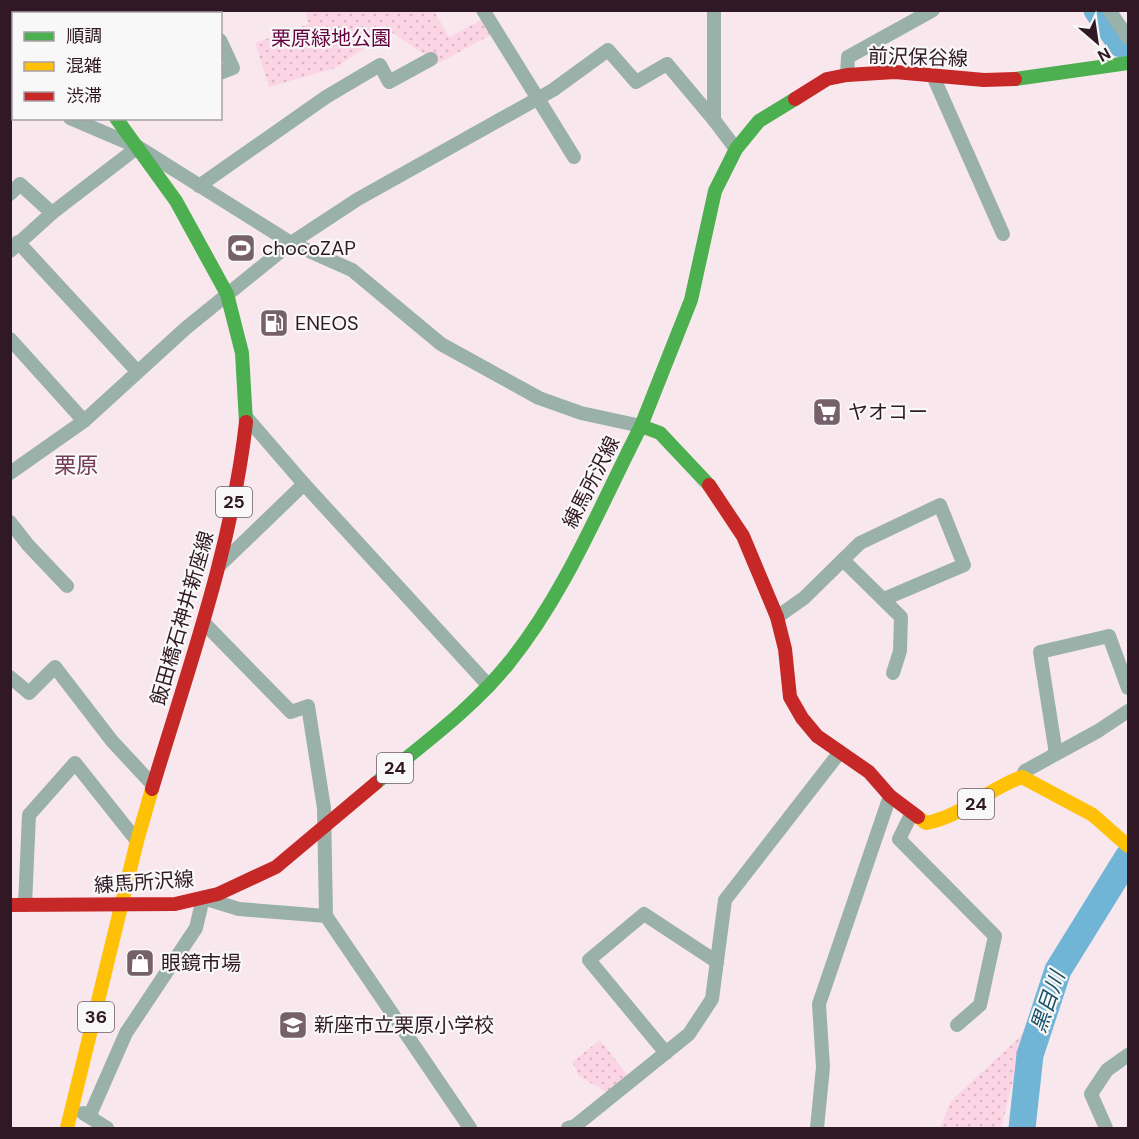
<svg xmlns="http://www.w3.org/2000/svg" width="1139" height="1139" font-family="'DM Sans','Noto Sans JP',sans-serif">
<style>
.park{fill:url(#park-dots)}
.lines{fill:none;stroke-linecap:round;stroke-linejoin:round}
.river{stroke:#70b5d6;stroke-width:27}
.street{stroke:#9ab1aa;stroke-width:14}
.fast{stroke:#4caf50;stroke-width:14}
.slow{stroke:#ffc107;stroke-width:14}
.jam{stroke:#c62828;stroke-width:14}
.labels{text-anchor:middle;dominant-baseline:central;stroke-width:4.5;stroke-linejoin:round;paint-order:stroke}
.shield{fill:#f8f8f8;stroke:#6c5b64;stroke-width:1.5}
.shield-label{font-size:18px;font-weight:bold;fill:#301824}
.park-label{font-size:20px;fill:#670341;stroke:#f8f8f8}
.street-label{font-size:20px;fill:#301824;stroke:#f8f8f8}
.poi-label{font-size:20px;fill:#301824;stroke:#f8f8f8;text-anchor:start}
.water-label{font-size:21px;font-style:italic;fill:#174f67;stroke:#f8f8f8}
.quarter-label{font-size:22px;fill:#743c57;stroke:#f8f8f8}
</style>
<defs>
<pattern id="park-dots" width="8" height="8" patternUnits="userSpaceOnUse" patternTransform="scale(1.5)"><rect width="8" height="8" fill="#fcd5e5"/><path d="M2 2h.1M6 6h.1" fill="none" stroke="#d8b6c4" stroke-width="1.8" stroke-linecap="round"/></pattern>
</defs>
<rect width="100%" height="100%" fill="#f8e8ee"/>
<g class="park">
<polygon points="305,10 434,11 449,37 487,17 496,32 435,65 431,59 390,31 335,68 269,87 255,43 309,24"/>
<polygon points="1026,1031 1001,1128 940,1128 951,1101"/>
<polygon points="600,1040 628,1076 608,1093 579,1076 572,1062"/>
</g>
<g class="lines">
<g class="river">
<polyline points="1097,10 1121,44"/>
<polyline points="1022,1128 1030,1055 1058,970 1128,857"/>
</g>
<g class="street">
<polyline points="144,10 146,14"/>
<polyline points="207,10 208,14"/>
<polyline points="483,10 574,157"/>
<polyline points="714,10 714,120 736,149"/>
<polyline points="1109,10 1128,38"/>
<polyline points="220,40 233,68 220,73"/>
<polyline points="847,75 848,57 933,10"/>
<polyline points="933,76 1003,234"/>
<polyline points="10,97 14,98"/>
<polyline points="70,118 138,147 291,243 352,270 441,344 539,398 581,413 641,426"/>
<polyline points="199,186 326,97 380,65 389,82 431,59"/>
<polyline points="10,194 20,184 52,213"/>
<polyline points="18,242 137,371"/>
<polyline points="10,251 52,213 138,147"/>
<polyline points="10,339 84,421"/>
<polyline points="247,418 304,484 489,686"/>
<polyline points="10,473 84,421 186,328 291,243 358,199 553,90 608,50 636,82 667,64 714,120"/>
<polyline points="10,522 28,545 67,586"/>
<polyline points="843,560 901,617 900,651 893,673"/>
<polyline points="220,565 304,484"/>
<polyline points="777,617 804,598 860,543 940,505 964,565 884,599"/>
<polyline points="204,623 291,712 308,706 324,808 326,916"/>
<polyline points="10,677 29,693 55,667 112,741 152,784"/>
<polyline points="1056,754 1040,652 1109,636 1128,688"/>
<polyline points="1022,777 1025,771 1098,731 1128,711"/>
<polyline points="911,815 899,839 995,936 980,1005 957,1025"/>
<polyline points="25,905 29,815 75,763 137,841"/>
<polyline points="666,1053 589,960 644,914 717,962"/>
<polyline points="83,1113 107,1128"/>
<polyline points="90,1115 126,1033 196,928 203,898 239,909 326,916 470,1128"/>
<polyline points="568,1128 575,1126 689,1034 712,999 725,900 840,752"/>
<polyline points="817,1128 823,1067 819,1004 890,796"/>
<polyline points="1106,1128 1091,1094 1107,1070 1128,1055"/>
</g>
<g class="fast">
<polyline points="1015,79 1128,63"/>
<polyline points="116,118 176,201 227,294 242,353 246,422"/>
<polyline points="641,426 691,300 715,191 736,149 759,121 795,99"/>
<path d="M376,783c44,-37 95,-73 132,-119 57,-70 92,-158 133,-238l19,7 49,52"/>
</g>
<g class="slow">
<polyline points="37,10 39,14"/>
<path d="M918,817l8,6c37,-7 61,-34 96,-46l71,38 35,31"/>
<polyline points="67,1128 137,841 152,789"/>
</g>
<g class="jam">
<polyline points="795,99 827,79 847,75 895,72 984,80 1015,79"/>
<polyline points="709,485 743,536 777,617 785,649 790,697 802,718 817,736 869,772 890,796 918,817"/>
<path d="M152,789c36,-120 80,-241 94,-367"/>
<polyline points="10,905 175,904 218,894 276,867 376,783"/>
</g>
</g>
<defs>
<g id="stadium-square" transform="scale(1.5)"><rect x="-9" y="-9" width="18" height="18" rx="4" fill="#76616b" stroke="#f8f8f8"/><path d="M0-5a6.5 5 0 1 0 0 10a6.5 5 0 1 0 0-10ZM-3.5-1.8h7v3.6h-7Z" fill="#fff"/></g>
<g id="fuel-square" transform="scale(1.5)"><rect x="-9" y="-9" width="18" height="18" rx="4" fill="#76616b" stroke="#f8f8f8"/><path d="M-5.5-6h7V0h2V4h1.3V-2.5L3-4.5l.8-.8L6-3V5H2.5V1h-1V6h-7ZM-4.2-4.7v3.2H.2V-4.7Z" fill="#fff"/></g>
<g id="supermarket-square" transform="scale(1.5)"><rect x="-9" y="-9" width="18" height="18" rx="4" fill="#76616b" stroke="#f8f8f8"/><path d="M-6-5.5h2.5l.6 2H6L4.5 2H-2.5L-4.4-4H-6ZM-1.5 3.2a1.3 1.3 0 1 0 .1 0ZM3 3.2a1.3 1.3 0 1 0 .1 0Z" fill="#fff"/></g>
<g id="shop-square" transform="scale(1.5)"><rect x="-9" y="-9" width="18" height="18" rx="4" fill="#76616b" stroke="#f8f8f8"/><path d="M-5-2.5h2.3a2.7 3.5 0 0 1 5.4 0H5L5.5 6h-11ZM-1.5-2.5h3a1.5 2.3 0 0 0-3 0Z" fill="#fff"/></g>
<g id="school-square" transform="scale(1.5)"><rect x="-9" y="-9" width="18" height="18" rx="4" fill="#76616b" stroke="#f8f8f8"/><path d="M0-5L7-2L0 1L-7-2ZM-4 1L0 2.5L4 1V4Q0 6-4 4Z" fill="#fff"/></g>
</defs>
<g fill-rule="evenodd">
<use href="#stadium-square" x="241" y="248"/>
<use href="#fuel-square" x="274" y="323"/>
<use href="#supermarket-square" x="827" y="412"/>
<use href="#shop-square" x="140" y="963"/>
<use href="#school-square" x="293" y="1025"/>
</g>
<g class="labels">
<g class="shield">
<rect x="216" y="487" width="36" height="30" rx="4.5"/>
<rect x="377" y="753" width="36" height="30" rx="4.5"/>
<rect x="958" y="789" width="36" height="30" rx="4.5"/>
<rect x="78" y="1002" width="36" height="30" rx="4.5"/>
</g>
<g class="shield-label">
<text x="234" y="502">25</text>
<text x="395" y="768">24</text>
<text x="976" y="804">24</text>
<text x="96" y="1017">36</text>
</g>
<g class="park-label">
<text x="331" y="38">栗原緑地公園</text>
</g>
<g class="street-label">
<text transform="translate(918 57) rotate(2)">前沢保谷線</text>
<text transform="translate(591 482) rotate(-63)">練馬所沢線</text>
<text transform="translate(182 618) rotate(-74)">飯田橋石神井新座線</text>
<text transform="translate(144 882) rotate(-4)">練馬所沢線</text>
</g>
<g class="poi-label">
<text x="262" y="248">chocoZAP</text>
<text x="295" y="323">ENEOS</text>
<text x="848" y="412">ヤオコー</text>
<text x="161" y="963">眼鏡市場</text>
<text x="314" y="1025">新座市立栗原小学校</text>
</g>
<g class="water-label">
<text transform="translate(1048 1002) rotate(-71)">黒目川</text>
</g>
<g class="quarter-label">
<text x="76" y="465">栗原</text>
</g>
</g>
<rect width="1139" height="1139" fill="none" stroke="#301824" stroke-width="24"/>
<rect x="12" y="12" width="210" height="108" fill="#f8f8f8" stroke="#a89ea3" stroke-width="1.5"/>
<rect x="24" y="32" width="30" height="9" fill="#4caf50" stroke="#a89ea3" stroke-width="1.5"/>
<text x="66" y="42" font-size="18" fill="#301824">順調</text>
<rect x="24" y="62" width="30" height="9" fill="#ffc107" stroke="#a89ea3" stroke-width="1.5"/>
<text x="66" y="72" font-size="18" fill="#301824">混雑</text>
<rect x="24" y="92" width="30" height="9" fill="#c62828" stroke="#a89ea3" stroke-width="1.5"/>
<text x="66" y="102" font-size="18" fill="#301824">渋滞</text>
<g transform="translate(1097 42) rotate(151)" stroke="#f8f8f8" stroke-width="4.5" paint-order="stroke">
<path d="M0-4.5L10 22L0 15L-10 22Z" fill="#301824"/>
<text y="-9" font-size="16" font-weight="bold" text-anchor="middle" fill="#301824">N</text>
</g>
</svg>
